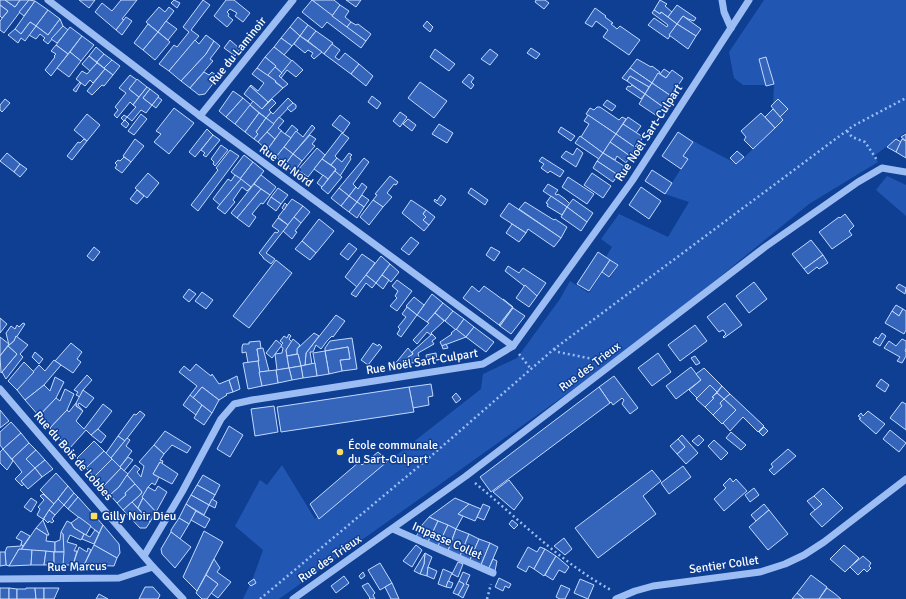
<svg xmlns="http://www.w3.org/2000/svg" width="906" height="599" font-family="Signika,sans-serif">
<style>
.green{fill:#2157b3}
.building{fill:#3465bb;stroke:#c3d9fe}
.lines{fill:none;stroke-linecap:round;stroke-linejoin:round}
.path{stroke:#9cbdf4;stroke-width:2.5;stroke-dasharray:2 3;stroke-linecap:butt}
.minor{stroke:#9cbdf4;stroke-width:7}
.poi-dot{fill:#ffdd5e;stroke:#0f3f93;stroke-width:1.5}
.labels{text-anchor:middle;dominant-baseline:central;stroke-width:3;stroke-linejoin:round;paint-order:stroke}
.street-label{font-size:12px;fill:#fff;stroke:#0f3f93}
.poi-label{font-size:12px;fill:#fff;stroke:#0f3f93;text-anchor:start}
</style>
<rect width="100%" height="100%" fill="#0f3f93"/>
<g class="green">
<polygon points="764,0 906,0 906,132 874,156 878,162 809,204 641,341 279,599 243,599 253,578 263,550 235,526 260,480 267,485 282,465 315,519 481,389 483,374 517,358 560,299 570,281 589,293 602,273 610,278 618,265 606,257 612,247 601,239 619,214 668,237 689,202 665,194 687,159 683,156 693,141 737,164 775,128 774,127 783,119 773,108 774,83 760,61 766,85 743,85 734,78 729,52"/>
<polygon points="887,176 906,185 906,216 876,190"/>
</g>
<g class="building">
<polygon points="0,0 5,0 15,7 20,0 29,0 4,33 0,30 0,21 8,11 0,5"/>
<polygon points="5,0 20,0 15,7"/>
<polygon points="29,0 35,1 24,16 19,12"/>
<polygon points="79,0 95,0 89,8"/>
<polygon points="121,0 137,0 122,19 124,20 116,30 95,12 102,3 112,11"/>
<polygon points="174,0 180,3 177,8 171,3"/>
<polygon points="203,0 210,5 191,30 199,36 169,71 159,64 174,45 177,47 189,32 183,27"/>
<polygon points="226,0 234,0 250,13 243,22 235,16 237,13 230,9 227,12 229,14 228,16 233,20 227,27 214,16"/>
<polygon points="312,0 334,0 340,5 332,16"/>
<polygon points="312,0 366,41 361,48 327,22 322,28 302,12"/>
<polygon points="346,0 361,0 356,7"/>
<polygon points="536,0 545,0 549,3 544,9 535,2"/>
<polygon points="660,0 667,4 665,6 672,12 668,17 661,12 660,14 654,10"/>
<polygon points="35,1 48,10 36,26 30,22 21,34 15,29"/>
<polygon points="0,5 8,11 2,18 0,16"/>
<polygon points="340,5 349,11 345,17 351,22 347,27 332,16"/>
<polygon points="677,5 696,18 694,21 688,19 683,16 677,24 668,17"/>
<polygon points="159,7 165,12 169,7 174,11 158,32 146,22"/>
<polygon points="595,8 606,16 605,17 613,23 611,24 617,29 620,26 640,40 629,55 603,37 608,30 596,21 592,27 585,23"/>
<polygon points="48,10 60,19 48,35 36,26"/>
<polygon points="654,10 660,14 661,12 677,24 668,39 648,25 654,18 667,27 668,25 652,13"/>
<polygon points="683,16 701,29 696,36 677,24"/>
<polygon points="126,17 132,21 122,35 116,30"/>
<polygon points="298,17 308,25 300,36 290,27"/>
<polygon points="60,19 63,26 48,44 43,40 45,38 40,34 36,39 29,35 36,26 48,35"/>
<polygon points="166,21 177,29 168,40 158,32"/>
<polygon points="427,21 433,27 430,32 423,26"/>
<polygon points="30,22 36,26 25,41 21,38 18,43 8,35 15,29 21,34"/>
<polygon points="351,22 356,25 358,24 371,34 366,41 347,27"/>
<polygon points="148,24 158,32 143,50 134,43"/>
<polygon points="677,24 696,36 688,49 669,35"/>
<polygon points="308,25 316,31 308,41 300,36"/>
<polygon points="63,26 68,30 57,43 51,39"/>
<polygon points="70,27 82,36 68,54 56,45"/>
<polygon points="290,27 300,36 292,46 281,38"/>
<polygon points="316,31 333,43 324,54 308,41"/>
<polygon points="158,32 170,42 155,60 143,50"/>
<polygon points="206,35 214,41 206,54 181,81 169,71 195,40 199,44"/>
<polygon points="82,36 94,45 81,61 70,52"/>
<polygon points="300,36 322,52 314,59 311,56 313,53 308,50 305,53 294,44"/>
<polygon points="281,38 292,46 284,55 274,47"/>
<polygon points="230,40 240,49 235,56 224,48"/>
<polygon points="214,41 220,46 210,59 213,61 190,88 181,81 206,54"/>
<polygon points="332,44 340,50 335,57 339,60 345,53 359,64 351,74 324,54"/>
<polygon points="56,45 68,54 51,76 45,70 55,57 54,56 56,54 51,51"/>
<polygon points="96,47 104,54 97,62 89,56"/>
<polygon points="274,47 292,61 282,73 275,67 276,66 265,57"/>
<polygon points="531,48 540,54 536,59 527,53"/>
<polygon points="435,49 455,64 449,71 430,57"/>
<polygon points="490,49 498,55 490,65 481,59"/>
<polygon points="70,52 81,61 69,77 57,68"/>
<polygon points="104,54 112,60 104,68 97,62"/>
<polygon points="89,56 97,63 90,71 82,64"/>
<polygon points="265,57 276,66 268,76 257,68"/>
<polygon points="766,57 774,84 766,86 759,59"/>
<polygon points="637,59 651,67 652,66 660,72 652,83 630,68"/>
<polygon points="112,60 120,66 113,75 104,68"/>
<polygon points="292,60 303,70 296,77 287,70 281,78 279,76"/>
<polygon points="97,63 105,69 93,83 90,80 85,86 76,79 82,71 87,74"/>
<polygon points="359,64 373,76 366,86 351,74"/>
<polygon points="275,67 282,73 279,76 288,84 283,88 268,75"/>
<polygon points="257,68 276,81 275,82 283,88 268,102 250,86 251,85 258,91 264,83 252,74"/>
<polygon points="630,68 652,83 649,87 630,76 627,81 622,78"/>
<polygon points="105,69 113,75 104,86 102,85 92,95 87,91"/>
<polygon points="664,69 670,73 666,78 660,74"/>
<polygon points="672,70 683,78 671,96 652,83 658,73 666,78"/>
<polygon points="204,72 209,75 212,72 218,77 205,94 199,95 190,88"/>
<polygon points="469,74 474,78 471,82 474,85 471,89 462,82"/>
<polygon points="130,75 137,80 129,89 139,97 133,105 130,102 117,118 114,115 118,110 115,107 126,93 119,88"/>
<polygon points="630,76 649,87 645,94 627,81"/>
<polygon points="137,79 147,87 139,97 129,89"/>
<polygon points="80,82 81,83 76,92 73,90"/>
<polygon points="420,82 447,101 434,118 408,98"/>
<polygon points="652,83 671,96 663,107 645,94"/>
<polygon points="632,85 645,94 641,99 626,89 628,86 630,87"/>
<polygon points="250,86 268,102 262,109 244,94"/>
<polygon points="147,87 150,89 143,98 152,105 158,97 162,100 156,108 152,105 146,113 141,110 132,121 127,117 136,107 133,105"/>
<polygon points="150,89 159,96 152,105 143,98"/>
<polygon points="233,91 243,98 226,117 219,111"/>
<polygon points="645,94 663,107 657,116 639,104"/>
<polygon points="372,96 381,103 377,109 368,102"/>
<polygon points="243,98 251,105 235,124 226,117"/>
<polygon points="288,98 293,103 273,124 266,118 271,112 273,114"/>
<polygon points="5,99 10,103 2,112 0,110 0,105"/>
<polygon points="272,99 276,103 269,110 271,112 266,118 250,105 253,101 262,109"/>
<polygon points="778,99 788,109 780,117 771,106"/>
<polygon points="607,100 616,106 612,111 603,105"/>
<polygon points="293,103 296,105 296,108 291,112 287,108"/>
<polygon points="250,105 259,113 245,132 235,124"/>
<polygon points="597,107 600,107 619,120 622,117 626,119 616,134 586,114 590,108 594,110"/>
<polygon points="174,108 194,123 169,154 154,142 161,134 156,131"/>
<polygon points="773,109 783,120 775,128 765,117"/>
<polygon points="400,112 407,117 400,127 393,121"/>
<polygon points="259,113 266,118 256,132 258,134 254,139 245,132"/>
<polygon points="761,113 775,128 753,149 744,140 746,137 741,131"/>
<polygon points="87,114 100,125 87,141 74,130"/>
<polygon points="141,114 147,119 134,135 128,131"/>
<polygon points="124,115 127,117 124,121 121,118"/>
<polygon points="340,115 350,123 343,133 332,125"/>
<polygon points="588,115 616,134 603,153 581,137 589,124 584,121"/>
<polygon points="279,117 284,121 278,128 282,131 275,139 267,132"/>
<polygon points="628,117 641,126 636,133 623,124"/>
<polygon points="266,118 274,124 258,142 254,139 258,134 256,132"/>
<polygon points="408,119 416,125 412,131 403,124"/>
<polygon points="125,120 129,124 126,128 121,124"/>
<polygon points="439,124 453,133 447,143 432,134"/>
<polygon points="623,124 643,137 636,148 616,134"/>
<polygon points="292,125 298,130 291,138 285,134"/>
<polygon points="312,125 315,128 293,154 284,147 296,131 303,137"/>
<polygon points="561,127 575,136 571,141 558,132"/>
<polygon points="207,129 213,135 195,157 189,152"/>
<polygon points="281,131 291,138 276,157 267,150"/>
<polygon points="267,132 275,139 267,150 258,142"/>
<polygon points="678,132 693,142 683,156 688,159 681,169 662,156"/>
<polygon points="342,133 349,138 335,156 337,158 331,165 322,159"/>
<polygon points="616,134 636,148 630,156 610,142"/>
<polygon points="906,134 906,141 901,137"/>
<polygon points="213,135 220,140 206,157 203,155 205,153 201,150"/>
<polygon points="310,135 316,139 312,144 315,146 302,161 293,154"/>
<polygon points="580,136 603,153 599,159 575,143"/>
<polygon points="84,139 87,141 72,160 67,156 78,142 80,143"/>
<polygon points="135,139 144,146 131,162 123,156"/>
<polygon points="896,139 901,142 896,152 887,147"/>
<polygon points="902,139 906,141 906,158 896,152"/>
<polygon points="610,142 630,156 626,163 617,156 615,160 603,153"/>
<polygon points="221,145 228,150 215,166 213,164 214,162 211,159"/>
<polygon points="284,147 293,154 285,165 276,157"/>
<polygon points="317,148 325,155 308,177 298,170"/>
<polygon points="577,148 583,153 576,167 561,157 566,151 573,155"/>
<polygon points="230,150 239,156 198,211 191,205 218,170 216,168"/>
<polygon points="737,151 744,157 736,164 730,158"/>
<polygon points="7,153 20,164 14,172 0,161"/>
<polygon points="349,153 352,155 350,157 351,159 340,176 335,171 336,169 331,165 337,158 342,162"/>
<polygon points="603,153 624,166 618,175 597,161"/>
<polygon points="293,154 302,161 294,172 285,165"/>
<polygon points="244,155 253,162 240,179 231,172"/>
<polygon points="124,157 131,162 122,173 115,168 117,165 115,163 118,160 120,161"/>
<polygon points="542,157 564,171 560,177 550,171 548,173 541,168 544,164 539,161"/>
<polygon points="364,158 369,162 353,184 356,187 349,196 339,188"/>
<polygon points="322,159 336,169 328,179 314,169"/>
<polygon points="597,161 618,175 613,182 593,168"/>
<polygon points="253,162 264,171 251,187 240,179"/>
<polygon points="20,164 27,169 20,177 14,172"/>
<polygon points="652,170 672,183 665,194 645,181"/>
<polygon points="335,171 342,177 328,194 321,188"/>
<polygon points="148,173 159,183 147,198 135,188"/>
<polygon points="592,173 611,186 603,198 584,185"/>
<polygon points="235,175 241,179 220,205 213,199 228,179 231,181"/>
<polygon points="261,175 276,187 270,195 254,184"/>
<polygon points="323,175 328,179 322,187 317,183"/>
<polygon points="390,176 398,182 396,185 394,184 387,193 392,197 383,207 373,200 377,195 375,194"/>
<polygon points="568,177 594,194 587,204 562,187"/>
<polygon points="241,179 251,187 247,191 242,187 233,200 235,202 225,214 217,208"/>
<polygon points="362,183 367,187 357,202 349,196 356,187 358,189"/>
<polygon points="254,184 261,189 237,218 231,213"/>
<polygon points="548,184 558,190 555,194 557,195 558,194 565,199 570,204 567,207 543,191"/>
<polygon points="641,187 661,201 649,219 629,205"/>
<polygon points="278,188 288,195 281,204 271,197"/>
<polygon points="339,188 349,196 341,206 331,198"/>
<polygon points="471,188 488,200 485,205 468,193"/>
<polygon points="261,189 270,195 263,204 261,203 252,214 256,217 249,227 237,218"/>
<polygon points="137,190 144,196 137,204 130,199"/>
<polygon points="362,195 369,200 364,207 357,202"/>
<polygon points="441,195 446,199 441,206 434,201 435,199 437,201"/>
<polygon points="349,196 357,202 349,212 341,206"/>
<polygon points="551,196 567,207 562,215 547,206 548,204 546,203"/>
<polygon points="271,197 281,204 276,211 267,204"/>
<polygon points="292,199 303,206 288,225 278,217"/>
<polygon points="573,199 593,213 587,222 567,207"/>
<polygon points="373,200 383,207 369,225 360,217"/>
<polygon points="411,200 426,210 423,214 426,217 423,220 429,225 424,231 402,213"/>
<polygon points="357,202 364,207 357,218 349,212"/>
<polygon points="525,202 554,220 555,219 567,227 561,238 519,209"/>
<polygon points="285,203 287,205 284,210 282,208"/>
<polygon points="509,203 561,238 554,247 528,229 526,233 500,216"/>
<polygon points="303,206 310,212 301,223 294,217"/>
<polygon points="567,207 587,222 581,231 561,217"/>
<polygon points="426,210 435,217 429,225 423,220 426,217 423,214"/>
<polygon points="845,214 854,226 849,231 852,235 832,249 819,232 839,217 840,218"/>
<polygon points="294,217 301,223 295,231 297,232 292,239 283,231"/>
<polygon points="278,218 288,225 266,253 275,259 271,264 263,258 263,257 259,253 275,232 277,233 279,231 272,226"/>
<polygon points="319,219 334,231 316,253 302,241"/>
<polygon points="512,224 526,233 519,242 506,233"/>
<polygon points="411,237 419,243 409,255 401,249"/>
<polygon points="811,240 823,255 804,269 792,254"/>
<polygon points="302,241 316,253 310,260 295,249"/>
<polygon points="349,243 357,249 348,260 340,254"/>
<polygon points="94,247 100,252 93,261 87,256"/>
<polygon points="491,247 500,252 494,261 486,255"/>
<polygon points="598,252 610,260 589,291 577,284"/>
<polygon points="362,254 375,263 357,287 345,277"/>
<polygon points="823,255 828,263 819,269 817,267 808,274 804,269"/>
<polygon points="381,256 390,264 376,283 366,275"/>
<polygon points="276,260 292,273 249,328 233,316"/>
<polygon points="610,260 618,265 609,277 602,272"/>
<polygon points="390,264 399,272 391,282 382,275"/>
<polygon points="508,266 519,273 523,268 546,283 537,296 505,271"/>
<polygon points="366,275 376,283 372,288 366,283 356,297 351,294"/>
<polygon points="382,275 389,280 383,289 376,283"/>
<polygon points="397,280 412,291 397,311 390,306 397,298 395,296 398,291 392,286"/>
<polygon points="754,282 767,299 749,313 736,296"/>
<polygon points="899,284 906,288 905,294 896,288"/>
<polygon points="525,285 537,296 529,307 516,298"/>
<polygon points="472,286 479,292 484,286 513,307 499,325 463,298"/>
<polygon points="189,289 196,294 189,302 183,297"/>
<polygon points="202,292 213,300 206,309 195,301"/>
<polygon points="432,294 443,303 427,322 417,315"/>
<polygon points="414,297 424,305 417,315 406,306"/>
<polygon points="503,299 513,308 500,326 499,325 513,307"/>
<polygon points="443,303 453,311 445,321 435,313"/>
<polygon points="725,303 742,325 724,338 723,337 726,334 723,330 719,332 707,317"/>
<polygon points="896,305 903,309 899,316 892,311"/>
<polygon points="407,307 417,315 401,337 397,334 400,329 398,327 406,317 402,314"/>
<polygon points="513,308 525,316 511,334 500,326"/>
<polygon points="903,309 906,311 906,330 904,334 885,323 892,311 899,316"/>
<polygon points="453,311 464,319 456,330 445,321"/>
<polygon points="435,313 444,321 431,333 432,334 431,335 427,332 417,344 413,340 429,323 427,322"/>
<polygon points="336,315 345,321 333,337 332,336 327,341 321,349 316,345 313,352 310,352 312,364 305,365 306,353"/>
<polygon points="0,318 7,324 0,333"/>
<polygon points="464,319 474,327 466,337 456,330"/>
<polygon points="23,323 25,324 14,341 9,345 6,333 11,326 15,329 17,325 19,327"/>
<polygon points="695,325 707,341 680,361 668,345"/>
<polygon points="474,327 494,342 486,352 466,337"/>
<polygon points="456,329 466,337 442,346 440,342 452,334 451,333"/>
<polygon points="314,333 319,336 306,353 305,365 301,366 298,354 297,354 297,349"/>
<polygon points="882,333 886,336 880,346 873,342 876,337 878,339"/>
<polygon points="289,334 291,336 289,339 292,342 286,350 289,368 277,370 275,354 282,353 283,348 280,346 283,343 280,341 284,336 287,338"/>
<polygon points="432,334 436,338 432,341 434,344 418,353 420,362 410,363 408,357 413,354 412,352"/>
<polygon points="16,336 28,345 20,354 23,357 6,379 2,372 17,354 8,346 14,341"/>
<polygon points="0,337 9,344 0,356"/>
<polygon points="352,338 357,369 342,371 340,360 350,359 348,347 325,351 325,348 330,341"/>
<polygon points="293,339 300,345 297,349 297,354 287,356 286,350"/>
<polygon points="902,339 906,341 906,348 905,351 906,352 906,356 902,363 897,361 900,357 884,348 889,341 896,346"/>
<polygon points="276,340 282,345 272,358 266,353"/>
<polygon points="260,341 261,349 257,349 259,361 248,363 246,352 242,353 242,347 243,344 249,344 249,342"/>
<polygon points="71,343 82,352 77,359 81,362 73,373 55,361"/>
<polygon points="373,343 378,346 379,344 382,347 368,365 361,360"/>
<polygon points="446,344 448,348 443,349 442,346"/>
<polygon points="8,346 17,354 1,373 0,356"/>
<polygon points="348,347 350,359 340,360 342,371 329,374 325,351"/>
<polygon points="263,348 269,371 259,372 258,361 259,361 257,349"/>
<polygon points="408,348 413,354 408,357 410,363 394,365"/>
<polygon points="325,351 329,374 317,376 313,353"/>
<polygon points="35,352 43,359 39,364 32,357"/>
<polygon points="436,353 437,360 427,361 426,355"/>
<polygon points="658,353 671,372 652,386 638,368"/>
<polygon points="298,354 301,366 289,368 287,356"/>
<polygon points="695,356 700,363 696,365 691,358"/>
<polygon points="54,360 61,365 44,385 25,400 17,390 39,365 45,371"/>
<polygon points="258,361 262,386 248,389 243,363"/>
<polygon points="24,362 34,372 17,390 8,381"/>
<polygon points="315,363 317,376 303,378 301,366"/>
<polygon points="196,364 211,376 212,374 219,384 229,380 233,392 226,394 227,395 219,400 202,387 193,398 190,395 197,386 179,372 184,366 190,371"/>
<polygon points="301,366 303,378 292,380 289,368"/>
<polygon points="691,367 701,380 676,399 666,386"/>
<polygon points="289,368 292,380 278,383 276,370"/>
<polygon points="704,368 722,386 717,392 710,385 697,398 689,390 701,380 696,374"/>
<polygon points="276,370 278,383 262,386 259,372"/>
<polygon points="87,375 92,380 83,390 80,397 76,395 78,392 74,390"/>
<polygon points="237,376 240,389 233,392 229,380"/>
<polygon points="614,376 638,408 630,414 622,404 624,400 622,398 613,405 611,402 610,403 599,387"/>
<polygon points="55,377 64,382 56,398 39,416 25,400 44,385 50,391"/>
<polygon points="881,379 889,385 885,392 876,386"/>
<polygon points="431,384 433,396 428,397 429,405 413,408 409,387"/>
<polygon points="710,385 717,392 712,397 714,398 705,407 696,399"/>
<polygon points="722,386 730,394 724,399 717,393"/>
<polygon points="202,387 219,400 212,413 193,398"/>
<polygon points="409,387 414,412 281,432 277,407"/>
<polygon points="599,387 610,403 491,492 480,477"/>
<polygon points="65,389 74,394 67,410 50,428 39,416 56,398 60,401"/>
<polygon points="83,390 94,398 86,408 79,403 78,405 83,411 76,406 76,403"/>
<polygon points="456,393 461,399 456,403 452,397"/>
<polygon points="717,393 724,399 720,403 722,406 713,415 705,407 714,398 712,397"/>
<polygon points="730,394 764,426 758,432 743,417 730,431 723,423 736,410 724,399"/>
<polygon points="190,395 202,405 196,415 183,405"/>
<polygon points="724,399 736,410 722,424 713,415 722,406 720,403"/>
<polygon points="902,402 906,404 906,430 890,418"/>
<polygon points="76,403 76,406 83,411 76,421 84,429 103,404 112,411 98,429 91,435 86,430 69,449 50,428 67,410 69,412"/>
<polygon points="202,405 212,413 204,425 194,418"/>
<polygon points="274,406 278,432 255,436 251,409"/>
<polygon points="0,410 9,421 0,428"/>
<polygon points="140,411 145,415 125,441 118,436 134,414 136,415"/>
<polygon points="868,411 885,424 876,434 859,419 861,418 858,416 861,413 863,416"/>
<polygon points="11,422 21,433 3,449 0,445 0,432"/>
<polygon points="229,426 243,435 230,457 217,449"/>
<polygon points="764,427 768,431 763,436 759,432"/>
<polygon points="98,429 106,436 101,443 91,435"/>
<polygon points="890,430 906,443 899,452 883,439"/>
<polygon points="165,431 191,447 187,453 172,445 164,454 154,445"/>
<polygon points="731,432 746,445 741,450 726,438"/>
<polygon points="21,433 29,443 12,459 3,449"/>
<polygon points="682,435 698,453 686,464 677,454 685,447 678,439"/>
<polygon points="699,435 704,440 698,446 692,441"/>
<polygon points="118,436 125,441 111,458 106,453"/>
<polygon points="127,438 130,440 126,446 132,451 120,467 111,458"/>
<polygon points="678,439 685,447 677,454 670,446"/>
<polygon points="714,440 728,453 721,460 708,446"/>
<polygon points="94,441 104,451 86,468 77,458"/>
<polygon points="29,443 36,450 26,459 35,468 21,481 24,484 22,486 15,479 22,472 12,459"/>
<polygon points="154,445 164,454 160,460 163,461 162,464 160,462 153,474 159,477 155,485 152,483 148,487 138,508 132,502 140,495 142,492 127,475 135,465 140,469 137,472 141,477 144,466 139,462"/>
<polygon points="3,449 13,461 7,470 0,463 0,452"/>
<polygon points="788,449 796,456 774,475 769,470 773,467 771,464"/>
<polygon points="36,450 45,460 35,468 26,459"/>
<polygon points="104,451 112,459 94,477 86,468"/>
<polygon points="378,452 388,461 319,519 310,504 359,462 362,465"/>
<polygon points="128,457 133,460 124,471 120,467"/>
<polygon points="112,459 121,468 103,487 94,477"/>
<polygon points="45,460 53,469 42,477 35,468"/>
<polygon points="160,462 178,474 172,484 153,474"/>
<polygon points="683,466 691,477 669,494 661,483"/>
<polygon points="35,468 42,477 28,489 21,481"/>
<polygon points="121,468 128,474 119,487 110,495 103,487"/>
<polygon points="652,470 661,481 643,496 656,514 598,558 575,528"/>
<polygon points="56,473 68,486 54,504 40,490"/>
<polygon points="127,475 135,484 125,493 126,495 117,503 110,495 119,487"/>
<polygon points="203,475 220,485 215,495 197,485"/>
<polygon points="730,478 733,482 736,479 747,491 724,511 714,499 726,488 723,485"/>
<polygon points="509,480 523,498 514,510 493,492"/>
<polygon points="135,484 142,492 140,495 123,510 117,503 126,495 125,493"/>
<polygon points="197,485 215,495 209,505 191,495"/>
<polygon points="68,486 74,493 64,505 58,499"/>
<polygon points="158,486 167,492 156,512 142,497 148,487 155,491"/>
<polygon points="754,488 759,495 750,502 745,495"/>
<polygon points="823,488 843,508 822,527 810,514 822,504 814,496"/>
<polygon points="74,493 78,497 68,509 64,505"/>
<polygon points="43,494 54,504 43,519 37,515 40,509 38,507 44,500 40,496"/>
<polygon points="191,495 209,505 204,515 186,504"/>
<polygon points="814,496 822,504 815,510 807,501"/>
<polygon points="78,497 103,525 99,533 68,509"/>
<polygon points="31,498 37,502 31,512 24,507"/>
<polygon points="143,498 156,512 150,522 138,508"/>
<polygon points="455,498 469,504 458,514 463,516 456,529 429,517"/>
<polygon points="58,499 64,505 55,515 49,510"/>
<polygon points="212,499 217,502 215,508 209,505"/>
<polygon points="132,502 150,522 146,528 140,528 123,510"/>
<polygon points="186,504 196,511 189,524 179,518"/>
<polygon points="469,504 481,509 475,521 458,514"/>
<polygon points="483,504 490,507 484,520 477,517"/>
<polygon points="764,504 769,510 756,521 751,515"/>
<polygon points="49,510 55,515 52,519 54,521 52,523 49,521 48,523 44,519 43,520"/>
<polygon points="769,510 788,534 768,550 749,527"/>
<polygon points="196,511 210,519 205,528 191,520"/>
<polygon points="79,517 91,526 86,535 74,528 71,523"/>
<polygon points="429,517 438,521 428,542 416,537 422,525"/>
<polygon points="179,518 189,524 180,539 171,532 171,530"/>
<polygon points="43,520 49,535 47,535 36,528"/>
<polygon points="512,520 518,525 514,529 509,524"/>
<polygon points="67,521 71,523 74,528 84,534 81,540 70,535 67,542 77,545 74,551 77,551 73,565 63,565 63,534 61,532"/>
<polygon points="438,521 448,525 438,546 428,542"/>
<polygon points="103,525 119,544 120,553 117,558 94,545"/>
<polygon points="448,525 456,529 448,551 438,546"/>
<polygon points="36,528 47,535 46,541 55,542 55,552 21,550"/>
<polygon points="456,529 469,534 460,556 448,551"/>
<polygon points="95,530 99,533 94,544 82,539 84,534 90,537"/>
<polygon points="21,531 30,536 23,546 21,544 22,541 16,538"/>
<polygon points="204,531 223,542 197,591 183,577"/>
<polygon points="61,532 63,534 64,552 55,552 55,542 60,540"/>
<polygon points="171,532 191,547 175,568 162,554 161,549"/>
<polygon points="469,534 479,539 470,560 460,556"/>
<polygon points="564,538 572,549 565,555 554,546"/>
<polygon points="479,539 490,543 481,565 470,560"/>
<polygon points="490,543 498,547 489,568 481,565"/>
<polygon points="21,544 23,546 21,550 19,549 9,566 6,565 5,552 7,547 21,546"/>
<polygon points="94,545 117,558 114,566 84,565"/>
<polygon points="416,545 422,550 412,567 403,561"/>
<polygon points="844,545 859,558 845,572 830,559"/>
<polygon points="79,547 87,552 88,548 91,550 84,565 73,565"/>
<polygon points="528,547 537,552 540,547 545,549 534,569 529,566 526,572 517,567"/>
<polygon points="19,549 32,550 31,565 9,566"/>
<polygon points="545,549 556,556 544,576 534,569"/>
<polygon points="32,550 46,551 44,565 31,565"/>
<polygon points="46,551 54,552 54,565 44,565"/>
<polygon points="0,552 5,552 6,565 0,566"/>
<polygon points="54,552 64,552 63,565 54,565"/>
<polygon points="425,553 432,557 428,567 427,576 420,574 424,564"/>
<polygon points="425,553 424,564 420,574 414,571"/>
<polygon points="556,556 569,567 565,573 559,570 553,580 545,575"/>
<polygon points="863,556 871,563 869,566 871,568 867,572 864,569 858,575 850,567"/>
<polygon points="214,559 220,568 217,572 231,582 218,598 211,593 218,584 206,575"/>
<polygon points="493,559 497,561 495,571 489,568"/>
<polygon points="458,562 463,564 458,577 452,574"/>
<polygon points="380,563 392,583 380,590 368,570"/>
<polygon points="428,567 437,571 434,579 427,576"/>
<polygon points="443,569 452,573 446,587 438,584"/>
<polygon points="363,572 365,576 361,579 359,576"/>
<polygon points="463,572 470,575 466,584 469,585 463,598 458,595 464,584 459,581"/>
<polygon points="206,575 218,584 207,599 202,599 196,593"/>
<polygon points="811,575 827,587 819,599 804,599 797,593"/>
<polygon points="344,576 349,583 336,593 331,586"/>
<polygon points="499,578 511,584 509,588 505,586 503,591 495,587"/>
<polygon points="254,579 256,583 251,586 248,583"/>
<polygon points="580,579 594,585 588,599 574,593"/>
<polygon points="448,581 453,583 451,588 446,587"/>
<polygon points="459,581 464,584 458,595 453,593"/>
<polygon points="368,583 375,593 373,595 375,599 369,599 370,598 362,586"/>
<polygon points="392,583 399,599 391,599 385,587"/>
<polygon points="561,585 570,589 565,599 560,599 556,597"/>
<polygon points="145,587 153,587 160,595 158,599 139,599"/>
<rect x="0" y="588" width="9" height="11"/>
<polygon points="9,588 17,589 17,599 9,599"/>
<polygon points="26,588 35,588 36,599 17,599 17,589 26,589"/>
<polygon points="35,588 44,588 44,599 36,599"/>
<polygon points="44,588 59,588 54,599 44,599"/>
<polygon points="827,588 834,593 841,599 819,599"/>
<polygon points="797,593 804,599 792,599"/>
<polygon points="99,594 108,599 96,599"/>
</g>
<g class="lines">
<g class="path">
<polyline points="847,131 852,137 865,142 877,160"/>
<polyline points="554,349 558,352 598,360"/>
<polyline points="519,354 531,369"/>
<path d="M475,483c44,36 85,79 136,107"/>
<polyline points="260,599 430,457 554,349 853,126 906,98"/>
<polyline points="487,599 491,584"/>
</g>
<g class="minor">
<polyline points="48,0 200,116 513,346"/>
<polyline points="722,0 724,12 731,28"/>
<polyline points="200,116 293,0"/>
<polyline points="0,389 153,567 183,599"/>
<polyline points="393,529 493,573"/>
<polyline points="144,556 182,492 221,419 234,404 252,400 483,364 513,346 632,181 749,0"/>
<polyline points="0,579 119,578 153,567"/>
<polyline points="293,599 466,476 765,247 858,182 882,168 906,172"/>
<polyline points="616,599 635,591 653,586 760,572 785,564 804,555 824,542 906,479"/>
</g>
</g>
<g class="poi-dot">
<circle cx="340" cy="452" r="4"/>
<rect x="90" y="512" width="8" height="8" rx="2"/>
</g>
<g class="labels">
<g class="street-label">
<text transform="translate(238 51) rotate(-51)">Rue du Laminoir</text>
<text transform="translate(649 133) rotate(-57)">Rue Noël Sart-Culpart</text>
<text transform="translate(286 166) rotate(36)">Rue du Nord</text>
<text transform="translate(422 362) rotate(-9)">Rue Noël Sart-Culpart</text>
<text transform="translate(590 367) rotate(-37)">Rue des Trieux</text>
<text transform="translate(73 456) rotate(49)">Rue du Bois de Lobbes</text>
<text transform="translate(447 541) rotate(24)">Impasse Collet</text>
<text transform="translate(330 559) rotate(-35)">Rue des Trieux</text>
<text transform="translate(724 565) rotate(-8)">Sentier Collet</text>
<text transform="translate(77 567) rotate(-1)">Rue Marcus</text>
</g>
<g class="poi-label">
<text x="348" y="445">École communale<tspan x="348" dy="14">du Sart-Culpart</tspan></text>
<text x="102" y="516">Gilly Noir Dieu</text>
</g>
</g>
</svg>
